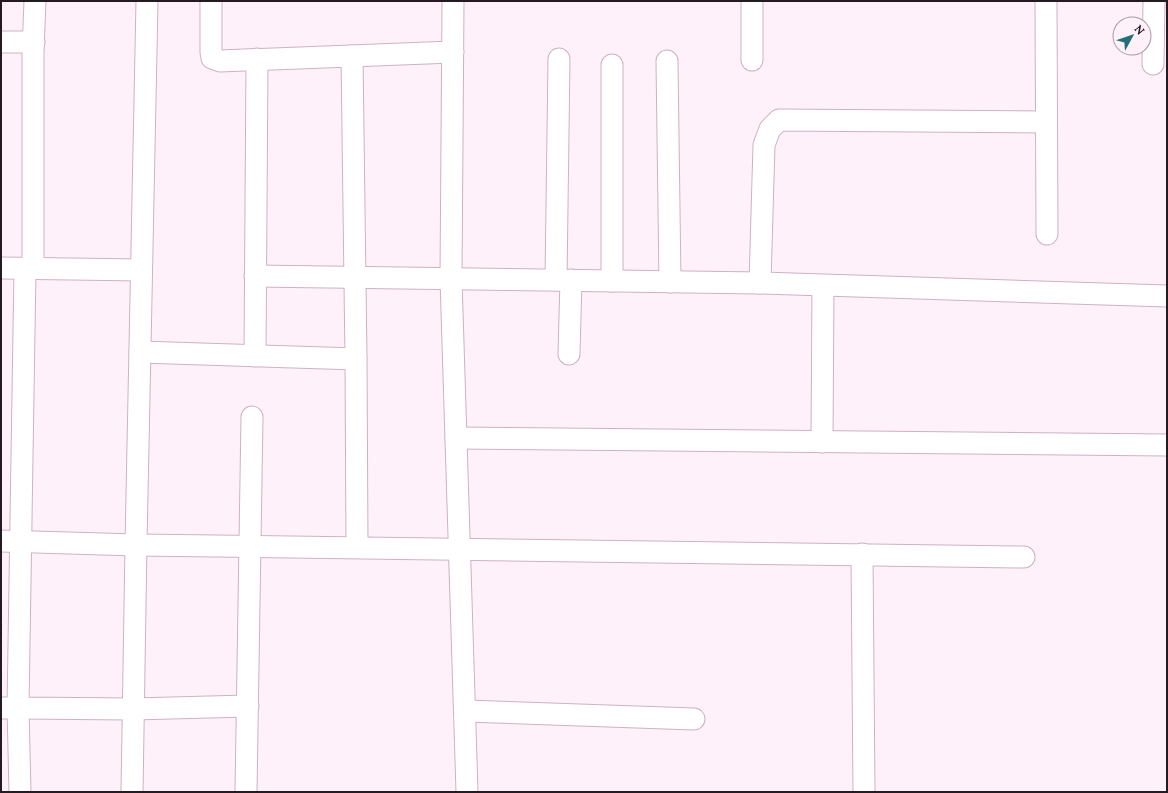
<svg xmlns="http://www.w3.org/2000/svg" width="1168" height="793" font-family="Lora,serif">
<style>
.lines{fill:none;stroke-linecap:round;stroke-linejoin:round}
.street-casing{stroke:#ceb1c4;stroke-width:23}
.street{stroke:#fff;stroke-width:21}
</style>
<rect width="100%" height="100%" fill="#fef1f9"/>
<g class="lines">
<g class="street-casing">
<g id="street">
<polyline points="211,1 211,52 212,58 220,61 453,52"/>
<polyline points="453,1 451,279 467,792"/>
<polyline points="1046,1 1047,234"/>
<polyline points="1,42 34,42"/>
<polyline points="352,56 356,359 357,547"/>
<polyline points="752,60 752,1"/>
<polyline points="667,61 670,282"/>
<polyline points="1153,64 1154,1"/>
<polyline points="612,65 612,281"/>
<polyline points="1,268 141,270"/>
<polyline points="25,269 18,708 133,709 248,706"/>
<polyline points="33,269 33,52 35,1"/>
<polyline points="255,276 760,283 1167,296"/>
<polyline points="556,280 559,59"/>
<polyline points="760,283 764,145 770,129 779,120 1046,122"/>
<polyline points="140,352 356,359"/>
<polyline points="569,354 571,280"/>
<polyline points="255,356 257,59"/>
<polyline points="456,438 1167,445"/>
<polyline points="822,442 823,286"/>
<polyline points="1,541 136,545 1024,557"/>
<polyline points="862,554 864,792"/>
<polyline points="1,708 18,708 20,792"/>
<polyline points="465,711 694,719"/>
<polyline points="132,792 136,545 147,1"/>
<polyline points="246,792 252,417"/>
</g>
</g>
<use href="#street" class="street"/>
</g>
<rect width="1168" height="793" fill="none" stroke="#251a22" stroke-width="4"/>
<g transform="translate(1132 36) rotate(50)"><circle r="19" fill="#fef1f9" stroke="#a79ba3"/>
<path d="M0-3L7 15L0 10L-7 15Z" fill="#276e7b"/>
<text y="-6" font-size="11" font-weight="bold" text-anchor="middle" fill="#251a22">N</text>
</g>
</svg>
